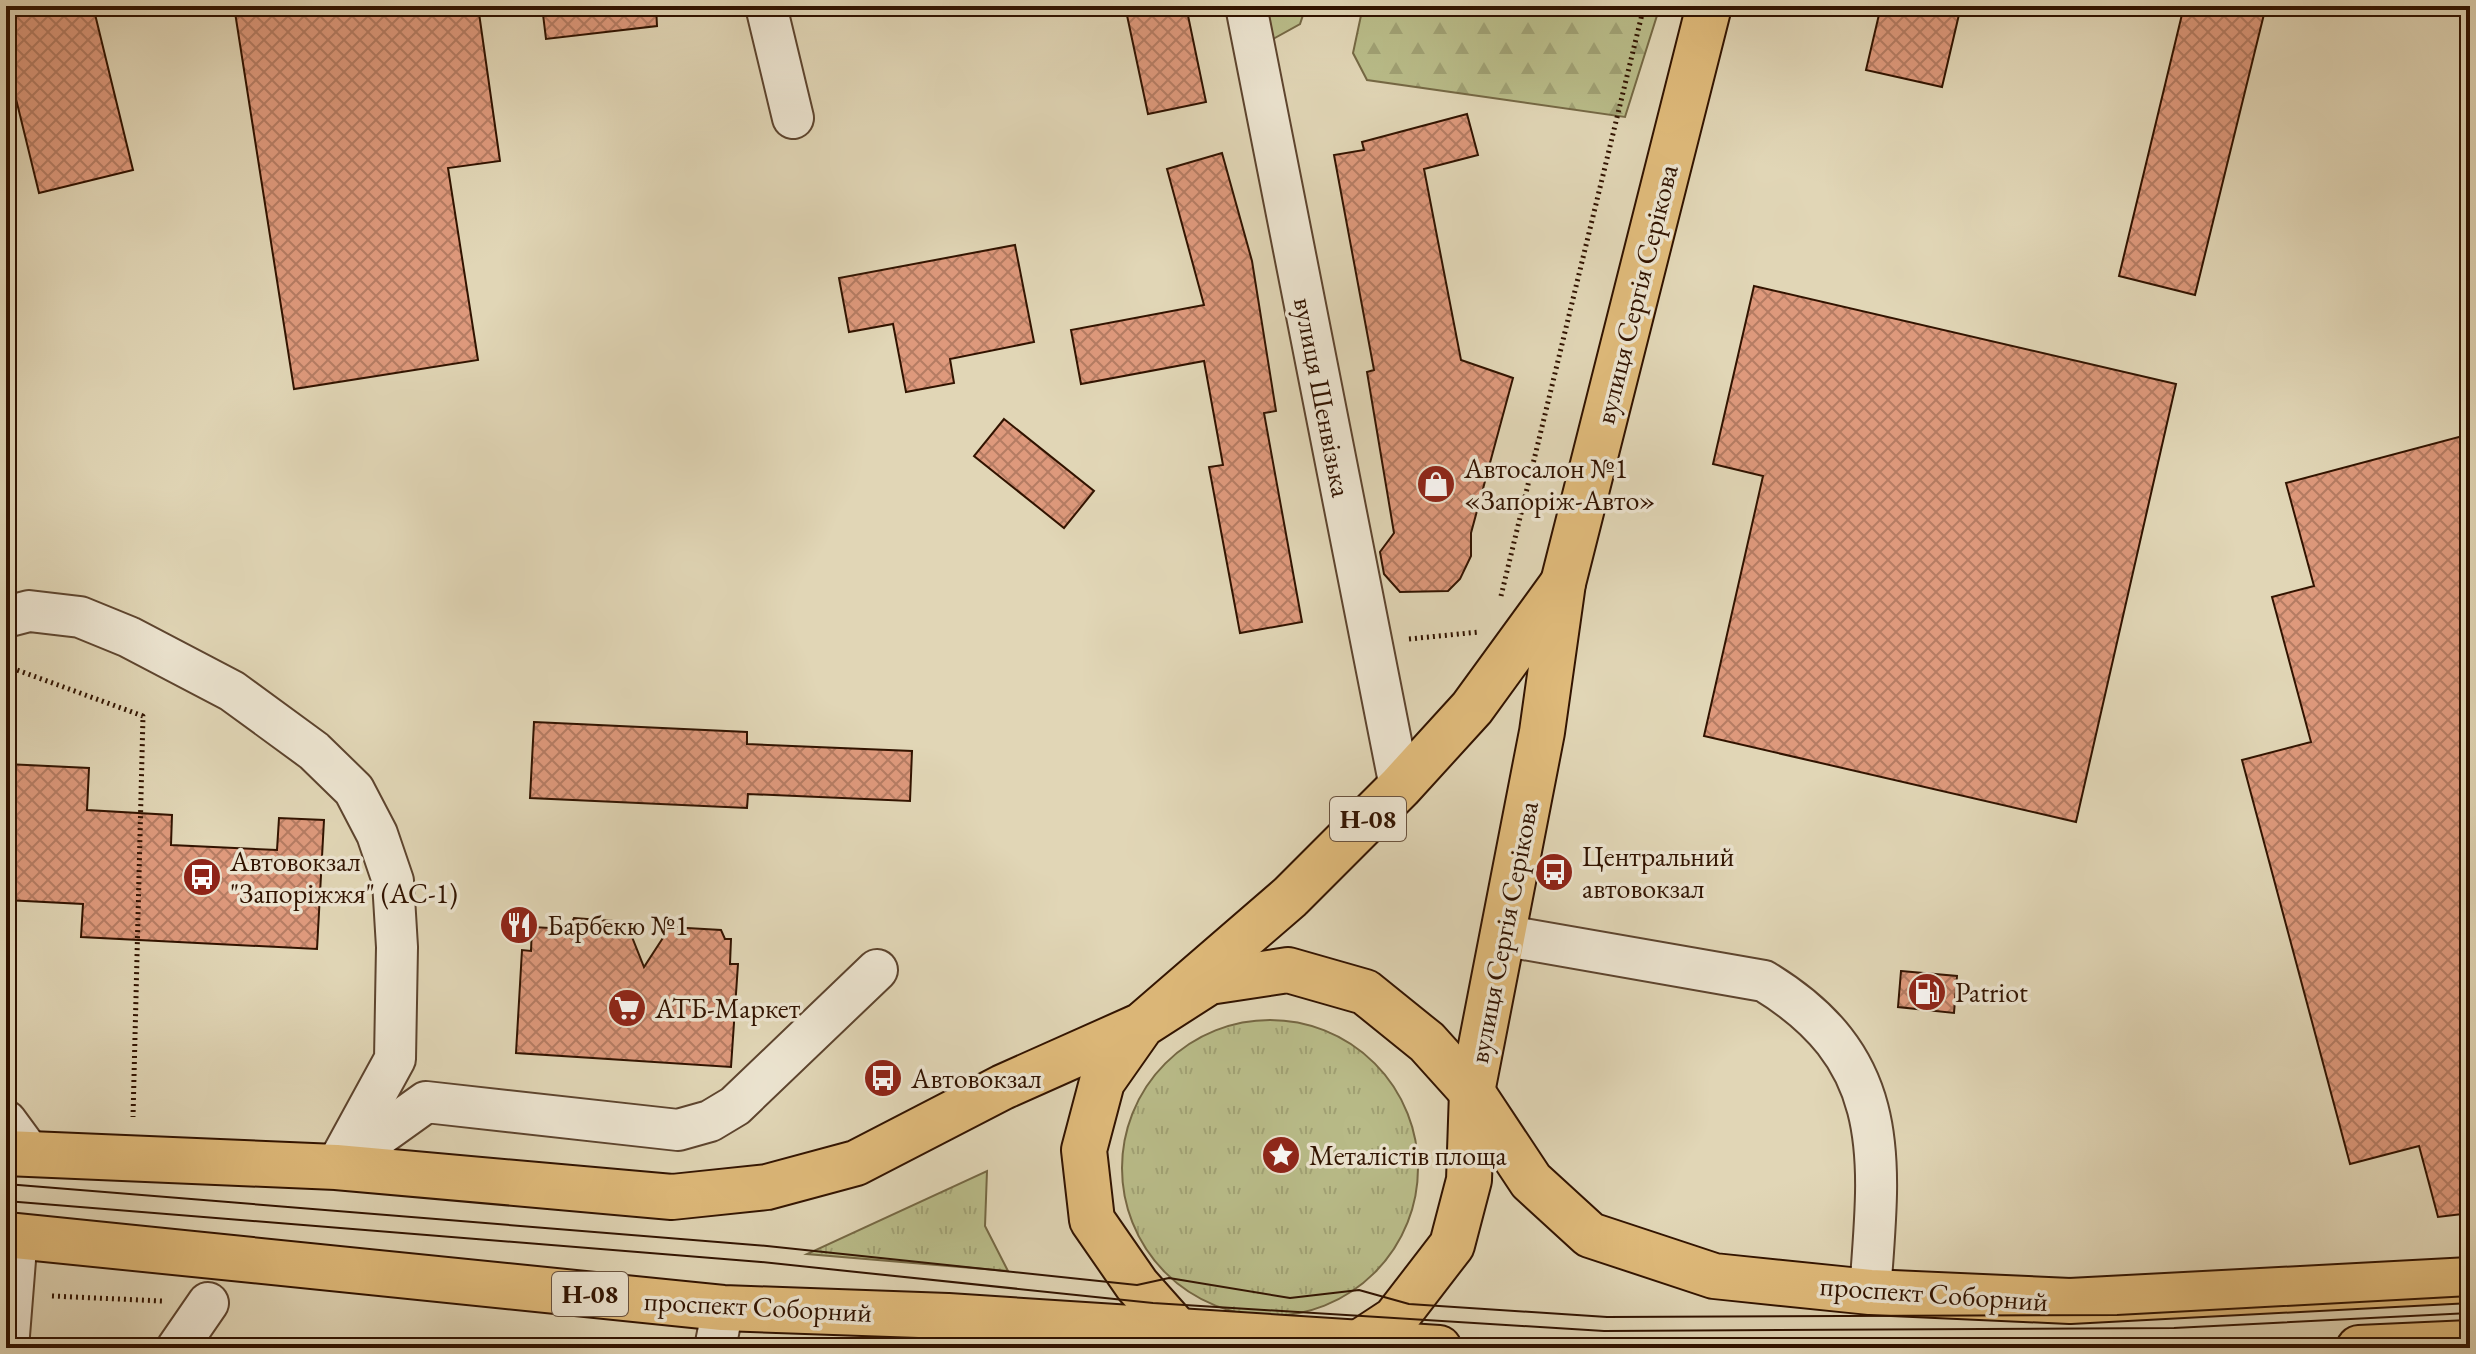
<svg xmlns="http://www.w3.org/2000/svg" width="2476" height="1354" font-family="'EB Garamond',serif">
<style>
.grass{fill:url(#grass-tufts);stroke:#756844;stroke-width:2}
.forest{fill:url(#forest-firs);stroke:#756844;stroke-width:2}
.building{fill:url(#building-cross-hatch);stroke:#311300;stroke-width:2}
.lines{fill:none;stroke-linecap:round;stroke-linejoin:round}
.minor-casing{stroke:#5d442e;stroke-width:44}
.major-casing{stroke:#311300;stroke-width:48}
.path{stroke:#311300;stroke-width:5;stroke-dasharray:2 4;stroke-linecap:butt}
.minor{stroke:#ece4d0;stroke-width:40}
.major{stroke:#e0bb7b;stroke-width:44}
.tram{stroke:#311300;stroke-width:2}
.labels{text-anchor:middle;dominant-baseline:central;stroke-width:7;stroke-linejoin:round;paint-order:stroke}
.shield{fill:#ece4d0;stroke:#69523e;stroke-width:2}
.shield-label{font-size:26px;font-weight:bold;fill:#311300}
.street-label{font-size:28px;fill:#311300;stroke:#ece4d0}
.poi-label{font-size:28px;fill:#311300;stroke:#ece4d0;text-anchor:start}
</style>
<defs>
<pattern id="grass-tufts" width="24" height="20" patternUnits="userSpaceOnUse" patternTransform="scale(2)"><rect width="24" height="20" fill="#b9bc89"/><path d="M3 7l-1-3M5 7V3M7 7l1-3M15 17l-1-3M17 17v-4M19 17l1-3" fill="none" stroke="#a0a174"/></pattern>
<pattern id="forest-firs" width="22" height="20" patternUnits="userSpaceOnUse" patternTransform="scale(2)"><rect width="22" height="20" fill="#b9bc89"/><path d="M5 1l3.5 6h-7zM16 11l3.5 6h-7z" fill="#a0a174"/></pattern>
<pattern id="building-cross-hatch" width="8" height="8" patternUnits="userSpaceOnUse" patternTransform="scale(2)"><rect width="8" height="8" fill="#de997c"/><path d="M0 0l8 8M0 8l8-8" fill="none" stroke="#b57c63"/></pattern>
</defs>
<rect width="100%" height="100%" fill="#e1d6b6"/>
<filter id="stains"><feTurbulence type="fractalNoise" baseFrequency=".0025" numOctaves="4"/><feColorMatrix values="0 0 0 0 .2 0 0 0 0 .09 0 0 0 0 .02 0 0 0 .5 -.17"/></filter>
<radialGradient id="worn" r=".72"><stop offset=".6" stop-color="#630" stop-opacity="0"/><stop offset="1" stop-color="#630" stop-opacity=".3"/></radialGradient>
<g class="grass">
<circle cx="1270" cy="1168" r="148"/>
<polygon points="987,1171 985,1226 1008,1271 807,1254"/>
</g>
<g class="forest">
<polygon points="1267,6 1306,6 1300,24 1273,39"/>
<polygon points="1363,6 1660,6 1625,117 1367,80 1353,53"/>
</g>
<g class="building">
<polygon points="6,6 93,6 133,170 39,193 6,58"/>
<polygon points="234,6 478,6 500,161 448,168 478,360 294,389"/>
<polygon points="542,6 656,6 657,26 546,39"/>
<polygon points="1125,6 1186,6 1206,102 1148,114"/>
<polygon points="1881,6 1961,6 1942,87 1866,70"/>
<polygon points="2184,6 2266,6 2195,295 2119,276"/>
<polygon points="1467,114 1478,155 1424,169 1461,360 1513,378 1471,533 1471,556 1460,579 1448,591 1400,592 1384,574 1380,552 1394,533 1367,372 1374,370 1334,155 1364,150 1362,142"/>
<polygon points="1222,153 1252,261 1276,411 1264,413 1302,622 1240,633 1209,467 1223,465 1204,361 1081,384 1071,330 1204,305 1167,169"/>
<polygon points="1015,245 1034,342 950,359 954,383 906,392 893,324 849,332 839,278"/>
<polygon points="1754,286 2176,384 2076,822 1704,736 1763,476 1713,464"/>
<polygon points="1004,419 1094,491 1064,528 974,456"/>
<polygon points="2470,434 2470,1213 2438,1217 2419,1146 2350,1164 2242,760 2311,742 2272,597 2314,586 2286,483"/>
<polygon points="534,722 747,732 747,744 912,751 910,801 748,794 747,808 530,798"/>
<polygon points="6,764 89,768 87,810 172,815 171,845 277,850 279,818 324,820 317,949 81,937 83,904 6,900"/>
<polygon points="574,918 626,922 644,967 670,927 721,930 725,939 731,939 730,964 738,964 731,1067 516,1053 522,950 531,951 532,927 569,929"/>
<polygon points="1901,971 1957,976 1954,1013 1898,1007"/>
</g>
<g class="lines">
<g class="minor-casing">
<g id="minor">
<polyline points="766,6 793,118"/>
<polyline points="1246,6 1400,787"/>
<polyline points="6,617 29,611 80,617 129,637 232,691 314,751 354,790 377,834 393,881 397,947 395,1059 336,1167"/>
<path d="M1501,935l263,46c130,79 116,177 106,311"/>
<polyline points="6,1121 31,1155"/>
<polyline points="345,1160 426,1102 678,1130 710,1121 735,1106 877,970"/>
<polyline points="8,1348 17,1235"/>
<polyline points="177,1348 208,1303"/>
<polyline points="715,1348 723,1308"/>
<polyline points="946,1348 948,1316"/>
</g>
</g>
<g class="major-casing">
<g id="major">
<polyline points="6,1153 336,1167 672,1197 767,1187 856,1163 1003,1087 1142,1025 1290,897 1400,787 1472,708 1563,583"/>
<polyline points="6,1235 723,1308 948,1316 1439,1348"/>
<polyline points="1176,1329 1137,1285 1092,1220 1084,1150 1102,1082 1142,1025 1209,982 1288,970 1365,992 1427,1042 1472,1092 1531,1181 1590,1235 1714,1276 1870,1292 2070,1301 2470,1280"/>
<polyline points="1360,1342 1395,1319 1452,1245 1469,1180 1472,1092 1542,732 1563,583 1709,6"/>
<polyline points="2359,1348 2470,1343"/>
</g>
</g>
<g class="path">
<polyline points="1501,596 1644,6"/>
<polyline points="1409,639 1479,632"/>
<polyline points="6,666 143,716 133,1117"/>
<polyline points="52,1296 162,1301"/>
</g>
<use href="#minor" class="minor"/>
<use href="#major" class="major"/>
<g class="tram">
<polyline points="6,1184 767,1246 1137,1285 1169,1278 1290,1298 1359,1290 1409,1304 1607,1317 2117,1315 2470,1296"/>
<polyline points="6,1201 761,1262 1153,1303 1604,1331 2174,1328 2470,1313"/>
</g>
</g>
<defs>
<g id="shop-disc" transform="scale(2)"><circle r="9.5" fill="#8f2418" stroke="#ece4d0"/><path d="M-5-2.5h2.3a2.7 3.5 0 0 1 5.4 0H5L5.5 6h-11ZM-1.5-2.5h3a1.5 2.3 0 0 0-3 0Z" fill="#fff"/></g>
<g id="bus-disc" transform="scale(2)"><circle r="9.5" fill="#8f2418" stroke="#ece4d0"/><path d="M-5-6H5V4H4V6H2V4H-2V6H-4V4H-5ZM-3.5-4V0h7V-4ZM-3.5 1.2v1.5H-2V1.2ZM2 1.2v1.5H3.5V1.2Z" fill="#fff"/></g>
<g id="restaurant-disc" transform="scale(2)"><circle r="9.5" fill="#8f2418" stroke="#ece4d0"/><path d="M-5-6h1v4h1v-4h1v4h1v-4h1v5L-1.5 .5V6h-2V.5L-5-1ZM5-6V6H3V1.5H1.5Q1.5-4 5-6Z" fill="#fff"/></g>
<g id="fuel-disc" transform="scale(2)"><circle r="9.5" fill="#8f2418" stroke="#ece4d0"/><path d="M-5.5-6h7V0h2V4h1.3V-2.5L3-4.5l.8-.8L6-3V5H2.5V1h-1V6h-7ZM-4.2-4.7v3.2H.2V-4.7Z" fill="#fff"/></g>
<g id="supermarket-disc" transform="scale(2)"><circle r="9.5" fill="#8f2418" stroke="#ece4d0"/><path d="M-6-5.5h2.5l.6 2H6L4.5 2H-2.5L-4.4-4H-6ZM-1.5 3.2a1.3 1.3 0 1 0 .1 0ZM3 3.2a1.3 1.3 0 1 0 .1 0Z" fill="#fff"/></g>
<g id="sight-disc" transform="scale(2)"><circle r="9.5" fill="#8f2418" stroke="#ece4d0"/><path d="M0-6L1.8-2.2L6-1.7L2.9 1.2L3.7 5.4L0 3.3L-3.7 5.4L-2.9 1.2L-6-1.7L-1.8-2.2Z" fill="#fff"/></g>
</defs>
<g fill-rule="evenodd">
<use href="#shop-disc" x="1436" y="484"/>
<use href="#bus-disc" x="1554" y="872"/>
<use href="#bus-disc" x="202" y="877"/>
<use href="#restaurant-disc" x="519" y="925"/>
<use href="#fuel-disc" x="1927" y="992"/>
<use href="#supermarket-disc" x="627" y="1008"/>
<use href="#bus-disc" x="883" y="1078"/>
<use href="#sight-disc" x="1281" y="1155"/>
</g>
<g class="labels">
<g class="shield">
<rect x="1330" y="797" width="76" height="44" rx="6"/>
<rect x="552" y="1272" width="76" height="44" rx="6"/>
</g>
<g class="shield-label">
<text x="1368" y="819">Н-08</text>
<text x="590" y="1294">Н-08</text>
</g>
<g class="street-label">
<text transform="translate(1636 294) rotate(-76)">вулиця Сергія Серікова</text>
<text transform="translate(1323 397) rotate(79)">вулиця Шенвізька</text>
<text transform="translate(1503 932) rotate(-79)">вулиця Сергія Серікова</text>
<text transform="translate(1934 1293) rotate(4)">проспект Соборний</text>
<text transform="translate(758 1306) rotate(3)">проспект Соборний</text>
</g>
<g class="poi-label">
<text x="1464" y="468">Автосалон №1<tspan x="1464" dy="32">«Запоріж-Авто»</tspan></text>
<text x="1582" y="856">Центральний<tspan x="1582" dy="32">автовокзал</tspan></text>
<text x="230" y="861">Автовокзал<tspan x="230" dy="32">"Запоріжжя" (АС-1)</tspan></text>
<text x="547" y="925">Барбекю №1</text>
<text x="1955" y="992">Patriot</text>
<text x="655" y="1008">АТБ-Маркет</text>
<text x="911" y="1078">Автовокзал</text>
<text x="1309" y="1155">Металістів площа</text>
</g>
</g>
<rect width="2476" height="1354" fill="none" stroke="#e1d6b6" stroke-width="32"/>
<rect x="8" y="8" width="2460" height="1338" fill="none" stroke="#311300" stroke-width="4"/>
<rect x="16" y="16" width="2444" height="1322" fill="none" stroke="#311300" stroke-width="2"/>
<rect width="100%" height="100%" filter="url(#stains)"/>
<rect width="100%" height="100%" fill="url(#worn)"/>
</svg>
